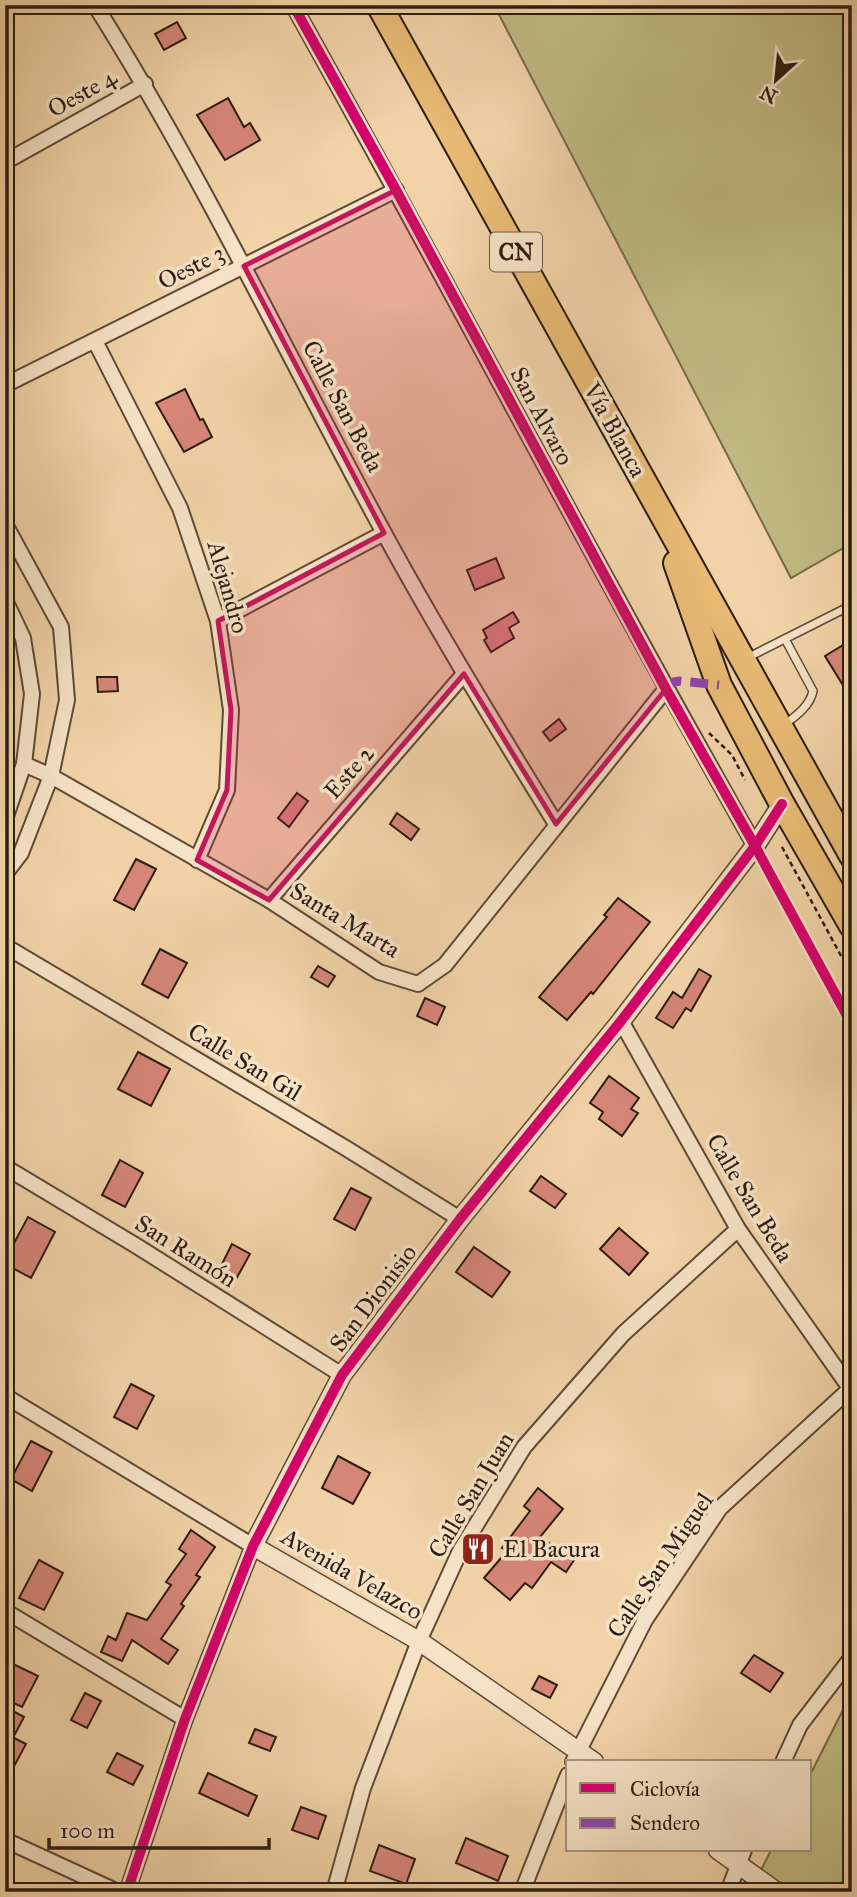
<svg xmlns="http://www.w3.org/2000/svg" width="857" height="1897" font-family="'IM FELL Great Primer',serif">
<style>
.grass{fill:#c0bb83;stroke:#766c4a;stroke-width:2}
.building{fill:#d7867a;stroke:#2c1d12;stroke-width:2}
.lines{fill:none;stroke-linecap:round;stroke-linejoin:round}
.service-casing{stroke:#5d4a37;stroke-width:10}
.minor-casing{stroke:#5d4a37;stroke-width:18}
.tertiary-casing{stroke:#5d4a37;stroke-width:21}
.trunk-casing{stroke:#2c1d12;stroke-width:28}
.path{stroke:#2c1d12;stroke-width:2.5;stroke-dasharray:5 3.5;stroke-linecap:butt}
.service{stroke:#f6e2c6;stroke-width:7}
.minor{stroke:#f6e2c6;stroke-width:14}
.tertiary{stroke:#f6e2c6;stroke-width:18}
.trunk{stroke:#e8ba74;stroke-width:24}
.quiet{stroke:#8e44ad;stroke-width:9;stroke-dasharray:18 9;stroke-linecap:butt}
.cycleway-casing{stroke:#f6e2c6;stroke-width:15}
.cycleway{stroke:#d6006c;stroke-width:10}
.marked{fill:#c2185b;fill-opacity:0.2;stroke:#c2185b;stroke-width:5;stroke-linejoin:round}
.labels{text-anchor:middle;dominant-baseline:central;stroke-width:7;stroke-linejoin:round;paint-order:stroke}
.shield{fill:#f6e2c6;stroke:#695848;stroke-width:2}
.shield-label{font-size:23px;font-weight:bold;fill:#2c1d12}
.street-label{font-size:24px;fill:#2c1d12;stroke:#f6e2c6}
.poi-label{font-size:24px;fill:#2c1d12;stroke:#f6e2c6;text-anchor:start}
</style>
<rect width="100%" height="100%" fill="#f1d3a7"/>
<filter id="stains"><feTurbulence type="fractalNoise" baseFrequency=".00286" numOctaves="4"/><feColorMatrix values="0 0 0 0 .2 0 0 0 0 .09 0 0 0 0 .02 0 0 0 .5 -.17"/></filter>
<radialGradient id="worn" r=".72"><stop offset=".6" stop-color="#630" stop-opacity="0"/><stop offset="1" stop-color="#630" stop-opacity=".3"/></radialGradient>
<g class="grass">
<polygon points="494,5 852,5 852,543 791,578"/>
<polygon points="852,1692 852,1892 750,1892 771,1850 810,1850 810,1775"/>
</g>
<g class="building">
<polygon points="177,22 186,38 164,50 155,34"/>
<polygon points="228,98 244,127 250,123 260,140 225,160 197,115"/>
<polygon points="185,389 200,420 203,419 212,437 184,452 156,403"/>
<polygon points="496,558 504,578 475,590 467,570"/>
<polygon points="513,612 519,622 509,628 514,638 491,652 484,640 487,638 483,630"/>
<polygon points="845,644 852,657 852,700 825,656"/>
<polygon points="97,677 117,677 118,691 98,692"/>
<polygon points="559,719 566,729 550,741 543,732"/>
<polygon points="297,793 308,801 289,827 278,818"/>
<polygon points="397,813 419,829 411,840 390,824"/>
<polygon points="136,859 156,869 134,910 114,900"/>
<polygon points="618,898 650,922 593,994 591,992 567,1020 539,997 607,917 604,915"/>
<polygon points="160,949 187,963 168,998 142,984"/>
<polygon points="318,966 335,976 328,987 311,977"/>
<polygon points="699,969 711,976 691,1011 686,1008 673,1028 656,1018 673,992 682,998"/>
<polygon points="425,998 445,1007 437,1025 417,1016"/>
<polygon points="138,1052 170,1069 151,1106 118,1089"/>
<polygon points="609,1076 639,1098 631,1109 638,1113 622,1136 599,1119 603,1112 590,1103"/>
<polygon points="120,1160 143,1173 125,1207 102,1195"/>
<polygon points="541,1176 566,1194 555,1208 530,1191"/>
<polygon points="351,1188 371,1198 355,1230 334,1219"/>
<polygon points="28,1217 55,1232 31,1278 5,1264 5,1260"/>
<polygon points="619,1228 648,1253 629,1275 600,1249"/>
<polygon points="232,1244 250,1254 235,1281 218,1272"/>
<polygon points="474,1247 510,1272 492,1297 456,1272"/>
<polygon points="131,1384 154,1396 137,1429 114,1417"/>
<polygon points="31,1441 52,1452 32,1491 11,1479"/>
<polygon points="338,1456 370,1473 353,1504 322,1488"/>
<polygon points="538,1488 563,1509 540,1537 574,1560 566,1572 551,1562 532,1588 525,1583 510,1600 484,1578 507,1551 502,1548 530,1511 524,1506"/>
<polygon points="191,1530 215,1547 196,1575 200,1577 181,1604 184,1606 161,1639 178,1650 168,1664 132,1640 122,1661 101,1652 108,1636 116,1640 127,1613 147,1620 171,1585 166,1582 186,1554 179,1549"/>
<polygon points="39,1560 63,1573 44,1610 19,1598"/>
<polygon points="754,1655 783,1673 770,1692 741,1673"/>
<polygon points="13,1664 38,1676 22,1707 5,1699 5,1679"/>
<polygon points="539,1676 557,1685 550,1698 532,1689"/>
<polygon points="85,1693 101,1701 87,1728 71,1720"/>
<polygon points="11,1710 24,1717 15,1734 5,1728 5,1721"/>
<polygon points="255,1729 276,1737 270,1751 249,1743"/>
<polygon points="14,1738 26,1744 5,1783 5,1755"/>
<polygon points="117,1753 143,1766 133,1785 107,1772"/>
<polygon points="208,1773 257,1796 248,1816 199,1793"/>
<polygon points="301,1807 326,1816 318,1839 292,1830"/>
<polygon points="466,1838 508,1856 498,1881 456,1863"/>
<polygon points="379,1845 415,1859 406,1884 370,1871"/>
</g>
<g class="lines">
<g class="service-casing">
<g id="service">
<polyline points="747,658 852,605"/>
<path d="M784,725c12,-9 26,-19 29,-34l-28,-52"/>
</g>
</g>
<g class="minor-casing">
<g id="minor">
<path d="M95,5c107,170 193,352 289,528 54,99 113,195 172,291"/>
<path d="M293,5c156,279 304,563 462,841"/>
<polyline points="5,162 145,84"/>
<polyline points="95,341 180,508 218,621 231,710 227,790 197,860"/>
<polyline points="5,385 396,190"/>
<polyline points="5,524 61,627 67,700 51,776 21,853 5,874"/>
<polyline points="5,600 23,638 32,694 24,764 5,819"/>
<polyline points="218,621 384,533"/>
<polyline points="24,764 51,776 269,900 379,972 418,984 445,965 666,689"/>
<polyline points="269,900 464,674"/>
<polyline points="5,946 344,1147 460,1219"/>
<polyline points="621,1021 738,1229 852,1391"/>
<polyline points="5,1167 135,1245 342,1375"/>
<polyline points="5,1396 253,1546 185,1719 127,1892"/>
<polyline points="5,1611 185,1719"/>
<polyline points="573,1762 645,1620 720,1508 850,1389"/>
<polyline points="783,1762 800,1725 852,1657"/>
<polyline points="5,1840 118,1892"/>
<polyline points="334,1892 363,1788 419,1641 460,1551 524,1447 623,1334 738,1229"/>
<polyline points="522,1892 568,1775"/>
<polyline points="728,1892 744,1850"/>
</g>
</g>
<g class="tertiary-casing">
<g id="tertiary">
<polyline points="594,1762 419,1641 253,1546 342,1375 460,1219 621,1021 755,846 782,804"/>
<polyline points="718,1850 777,1892"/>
</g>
</g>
<g class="trunk-casing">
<g id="trunk">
<polyline points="379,5 852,856"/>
<polyline points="676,563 719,685 782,804 852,926"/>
</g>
</g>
<g class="path">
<polyline points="709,733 732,755 745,780"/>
<polyline points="782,847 852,976"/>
</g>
<use href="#service" class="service"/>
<use href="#minor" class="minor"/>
<use href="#tertiary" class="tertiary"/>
<use href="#trunk" class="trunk"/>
<polyline class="quiet" points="666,689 674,682 680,681 719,685"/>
<g class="cycleway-casing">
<g id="cycleway">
<polyline points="293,5 396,190 666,689 755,846 852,1025"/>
<polyline points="127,1892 185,1719 253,1546 342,1375 460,1219 621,1021 755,846 782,804"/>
</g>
</g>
<use href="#cycleway" class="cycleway"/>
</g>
<path class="marked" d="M396,190l270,499 -110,135 -92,-150 -195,226 -72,-40 30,-70 4,-80 -13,-89 166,-88 -140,-267z"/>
<defs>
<g id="restaurant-square" transform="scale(1.75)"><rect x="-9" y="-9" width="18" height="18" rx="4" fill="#8f2418" stroke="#f6e2c6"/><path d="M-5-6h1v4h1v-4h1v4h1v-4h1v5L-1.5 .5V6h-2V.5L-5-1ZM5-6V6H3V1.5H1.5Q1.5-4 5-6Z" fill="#fff"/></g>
</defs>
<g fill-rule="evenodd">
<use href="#restaurant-square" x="478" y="1549"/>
</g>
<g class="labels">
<rect class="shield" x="490" y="232.5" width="52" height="39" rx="5"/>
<g class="shield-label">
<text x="516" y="252">CN</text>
</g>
<g class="street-label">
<text transform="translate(82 93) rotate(-29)">Oeste 4</text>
<text transform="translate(191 267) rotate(-27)">Oeste 3</text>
<text transform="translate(343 406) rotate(62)">Calle San Beda</text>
<text transform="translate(542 416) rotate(62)">San Alvaro</text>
<text transform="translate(615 430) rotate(61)">Vía Blanca</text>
<text transform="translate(228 587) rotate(74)">Alejandro</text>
<text transform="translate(349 772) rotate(-49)">Este 2</text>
<text transform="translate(345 920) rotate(31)">Santa Marta</text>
<text transform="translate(245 1062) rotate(31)">Calle San Gil</text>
<text transform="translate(750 1198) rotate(59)">Calle San Beda</text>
<text transform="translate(186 1251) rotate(32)">San Ramón</text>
<text transform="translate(373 1298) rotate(-53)">San Dionisio</text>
<text transform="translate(471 1495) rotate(-59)">Calle San Juan</text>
<text transform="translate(660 1565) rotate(-56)">Calle San Miguel</text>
<text transform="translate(352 1574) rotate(30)">Avenida Velazco</text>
</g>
<g class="poi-label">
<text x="503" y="1549">El Bacura</text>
</g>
</g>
<rect width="857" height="1897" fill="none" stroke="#f1d3a7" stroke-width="28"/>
<rect x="7" y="7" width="843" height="1883" fill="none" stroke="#2c1d12" stroke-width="3.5"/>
<rect x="14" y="14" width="829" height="1869" fill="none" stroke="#2c1d12" stroke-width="2"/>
<rect x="566" y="1760" width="245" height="91" fill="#f6e2c6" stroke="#a5937e" stroke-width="2"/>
<rect x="580" y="1783" width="35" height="10" fill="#d6006c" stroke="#a5937e" stroke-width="2"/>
<text x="630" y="1796" font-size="21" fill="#2c1d12">Ciclovía</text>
<rect x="580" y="1818" width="35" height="10" fill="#8e44ad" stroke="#a5937e" stroke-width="2"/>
<text x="630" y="1830" font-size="21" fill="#2c1d12">Sendero</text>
<g transform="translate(776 80) rotate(207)" stroke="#f6e2c6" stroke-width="5" paint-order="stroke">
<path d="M0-5L12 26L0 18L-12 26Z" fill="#2c1d12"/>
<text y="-10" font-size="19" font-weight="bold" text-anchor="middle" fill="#2c1d12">N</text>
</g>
<path d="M49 1838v10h220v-10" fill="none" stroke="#2c1d12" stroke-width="3.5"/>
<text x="60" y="1838" font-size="21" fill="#2c1d12" stroke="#f6e2c6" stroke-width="5" paint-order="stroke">100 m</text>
<rect width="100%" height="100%" filter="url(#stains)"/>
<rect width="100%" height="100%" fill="url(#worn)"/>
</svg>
